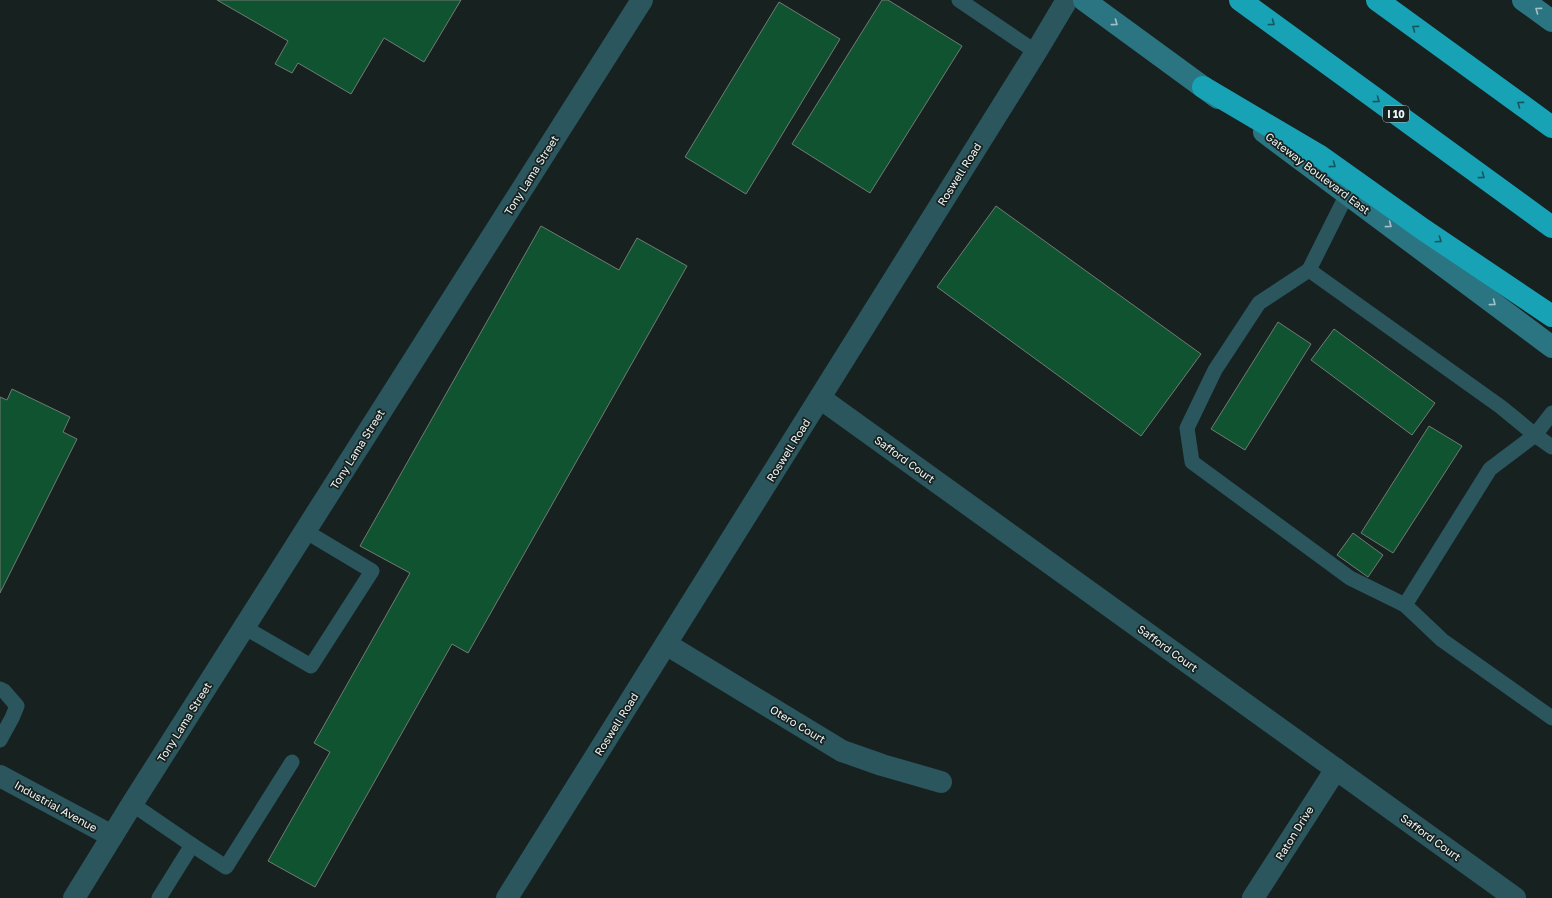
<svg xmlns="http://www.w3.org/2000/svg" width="1552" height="898" font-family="'Golos Text',sans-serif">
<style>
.building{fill:#105330;stroke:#717b74}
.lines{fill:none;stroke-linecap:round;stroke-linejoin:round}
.service{stroke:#2b565e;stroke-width:15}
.minor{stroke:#2b565e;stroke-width:22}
.tertiary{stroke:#2b565e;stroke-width:22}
.secondary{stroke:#2a7581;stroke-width:22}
.motorway{stroke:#18a2b6;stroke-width:22}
.oneway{stroke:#a0c2c7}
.oneway2{stroke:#17555c}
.labels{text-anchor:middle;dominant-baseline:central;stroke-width:3.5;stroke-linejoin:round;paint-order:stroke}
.shield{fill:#172220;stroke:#aeb6b5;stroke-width:1}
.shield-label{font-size:10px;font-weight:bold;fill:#eff6f5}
.street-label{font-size:11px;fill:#eff6f5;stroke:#172220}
</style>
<rect width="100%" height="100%" fill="#172220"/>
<g class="building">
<polygon points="217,0 461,0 424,62 384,38 351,94 298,63 292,73 275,64 288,41"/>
<polygon points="882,0 888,0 962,46 870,193 792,144"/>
<polygon points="779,2 840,39 746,194 685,157"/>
<polygon points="996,206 1201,354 1141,436 937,287"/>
<polygon points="541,226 619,270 637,238 687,266 468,653 452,644 315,887 268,861 330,752 314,743 410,573 360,546"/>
<polygon points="1278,322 1311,344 1245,450 1211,429"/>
<polygon points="1334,329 1435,403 1412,435 1311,360"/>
<polygon points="12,389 70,417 63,432 77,439 0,593 0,397 7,400"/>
<polygon points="1429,426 1462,446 1393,553 1361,533"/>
<polygon points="1353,533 1383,555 1368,577 1337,555"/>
</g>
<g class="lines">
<g class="service">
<polyline points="959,0 1036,52"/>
<polyline points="1351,186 1309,270 1501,407 1535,435 1552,447"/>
<polyline points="1309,270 1259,303 1215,370 1187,428 1192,462 1350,578 1405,605"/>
<polyline points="1552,413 1535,435 1490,469 1405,605 1442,640 1552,718"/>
<polyline points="244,627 311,666 372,571 305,531"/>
<polyline points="0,689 4,691 17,706 12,718 0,740"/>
<polyline points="132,804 192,845 159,898"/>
<polyline points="192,845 226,867 292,762"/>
</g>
<g class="minor">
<polyline points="820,398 1515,898"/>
<polyline points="666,644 842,751 882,765 941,782"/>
<polyline points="507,898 1036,52 1067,0"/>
<polyline points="1253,898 1336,769"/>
</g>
<g class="tertiary">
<polyline points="0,776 112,836"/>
<polyline points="74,898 132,804 642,0"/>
</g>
<g class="secondary">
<polyline points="1084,0 1218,98"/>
<polyline points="1523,0 1552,21"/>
<polyline points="1264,132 1552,347"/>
</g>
<g class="motorway">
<polyline points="1240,0 1552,227"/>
<polyline points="1377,0 1552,127"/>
<polyline points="1203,87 1320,156 1424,230 1552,316"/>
</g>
</g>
<defs><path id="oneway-chevron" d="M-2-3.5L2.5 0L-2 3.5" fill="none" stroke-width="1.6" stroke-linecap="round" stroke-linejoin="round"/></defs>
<g class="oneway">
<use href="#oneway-chevron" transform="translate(1538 10) rotate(-144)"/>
<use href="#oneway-chevron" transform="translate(1115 23) rotate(36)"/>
<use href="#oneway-chevron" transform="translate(1389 225) rotate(37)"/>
<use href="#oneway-chevron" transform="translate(1493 303) rotate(37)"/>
</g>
<g class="oneway2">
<use href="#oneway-chevron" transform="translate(1272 23) rotate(36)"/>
<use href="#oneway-chevron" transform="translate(1415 28) rotate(-144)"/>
<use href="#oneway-chevron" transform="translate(1377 100) rotate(36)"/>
<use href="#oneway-chevron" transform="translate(1520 104) rotate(-144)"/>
<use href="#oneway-chevron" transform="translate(1333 165) rotate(36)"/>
<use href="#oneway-chevron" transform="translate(1482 176) rotate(36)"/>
<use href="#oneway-chevron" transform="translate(1439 240) rotate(34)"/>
</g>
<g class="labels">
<rect class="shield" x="1383" y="106" width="26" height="16" rx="3"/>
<g class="shield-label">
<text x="1396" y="114">I 10</text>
</g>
<g class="street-label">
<text transform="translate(1318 173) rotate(37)">Gateway Boulevard East</text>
<text transform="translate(959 174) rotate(-58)">Roswell Road</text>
<text transform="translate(531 175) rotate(-58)">Tony Lama Street</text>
<text transform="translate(357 449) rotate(-58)">Tony Lama Street</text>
<text transform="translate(788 450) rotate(-58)">Roswell Road</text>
<text transform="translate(905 459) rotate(36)">Safford Court</text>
<text transform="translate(1168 648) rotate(36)">Safford Court</text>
<text transform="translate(184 722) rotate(-58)">Tony Lama Street</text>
<text transform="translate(616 724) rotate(-58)">Roswell Road</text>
<text transform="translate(798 724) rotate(31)">Otero Court</text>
<text transform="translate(56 806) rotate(29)">Industrial Avenue</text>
<text transform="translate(1294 833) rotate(-58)">Raton Drive</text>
<text transform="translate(1431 837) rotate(36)">Safford Court</text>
</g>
</g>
</svg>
